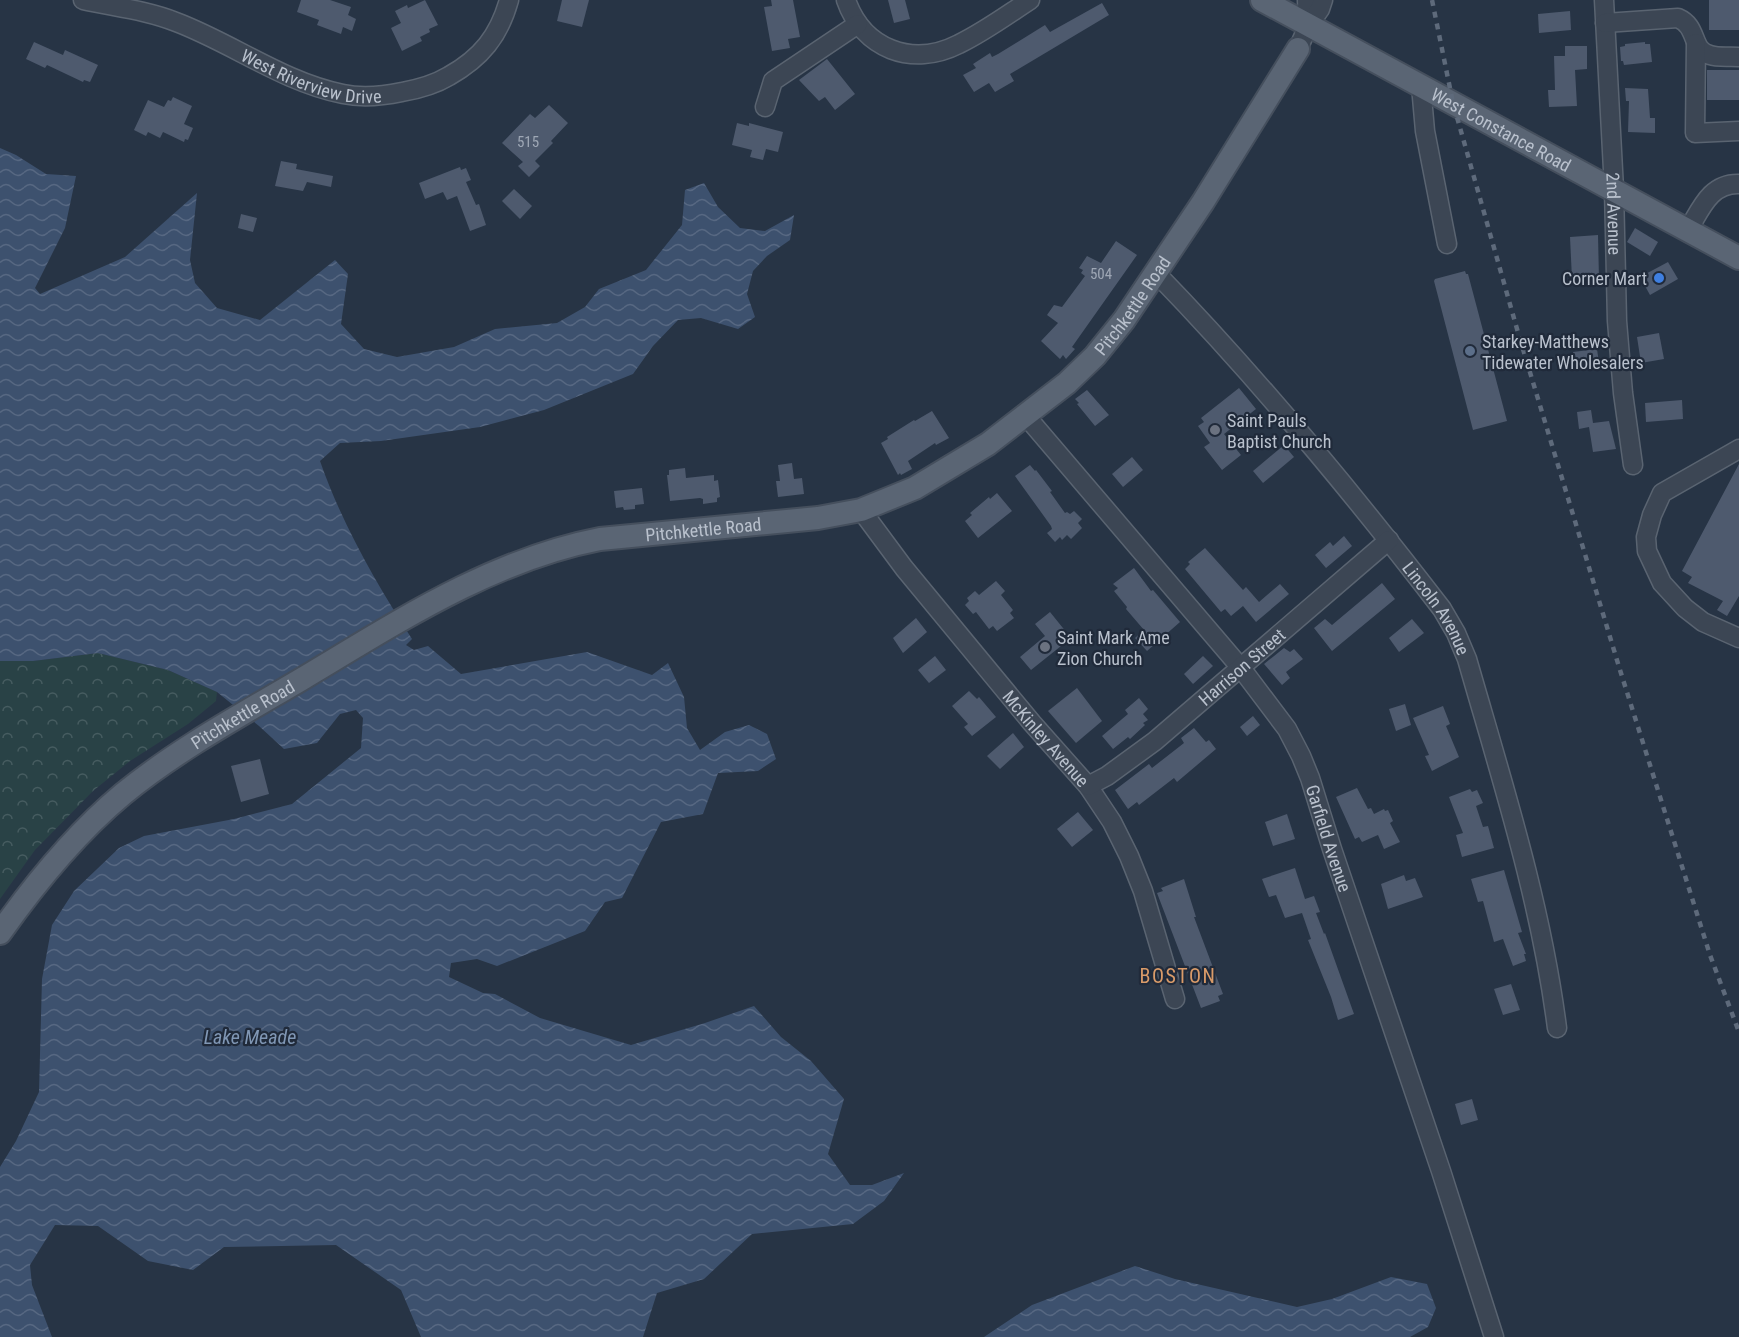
<svg xmlns="http://www.w3.org/2000/svg" width="1739" height="1337" font-family="'Roboto Condensed',sans-serif">
<style>
.forest{fill:url(#forest-crowns)}
.water{fill:url(#water-waves)}
.building{fill:#4e5a6e}
.lines{fill:none;stroke-linecap:round;stroke-linejoin:round}
.minor-casing{stroke:#5a6471;stroke-width:21}
.major-casing{stroke:#454f5d;stroke-width:26}
.minor{stroke:#3c4654;stroke-width:18}
.major{stroke:#5a6574;stroke-width:22}
.rail{stroke:#5e6a7b;stroke-width:4.5;stroke-dasharray:6 6;stroke-linecap:butt}
.shop-dot{fill:#3f7fe0;stroke:#202a3a;stroke-width:2}
.service-dot{fill:#5c6f8a;stroke:#202a3a;stroke-width:2}
.worship-dot{fill:#6b7280;stroke:#202a3a;stroke-width:2}
.labels{text-anchor:middle;dominant-baseline:central;stroke-width:4.5;stroke-linejoin:round;paint-order:stroke}
.number-label{font-size:15px;fill:#9ea7b5}
.street-label{font-size:18px;fill:#b9c1cd;stroke:#202a3a}
.poi-label{font-size:18px;fill:#b9c1cd;stroke:#202a3a;text-anchor:start}
.neighbourhood-label{font-size:20px;letter-spacing:1.5px;fill:#d99b69;stroke:#202a3a}
.water-label{font-size:20px;font-style:italic;fill:#8097b5;stroke:#202a3a}
</style>
<defs>
<pattern id="forest-crowns" width="20" height="18" patternUnits="userSpaceOnUse" patternTransform="scale(1.5)"><rect width="20" height="18" fill="#294246"/><path d="M2 6a3 3 0 1 1 6 0M12 15a3 3 0 1 1 6 0" fill="none" stroke="#465c60"/></pattern>
<pattern id="water-waves" width="16" height="10" patternUnits="userSpaceOnUse" patternTransform="scale(1.5)"><rect width="16" height="10" fill="#3d516e"/><path d="M0 5q4-4 8 0t8 0" fill="none" stroke="#576882"/></pattern>
</defs>
<rect width="100%" height="100%" fill="#273445"/>
<polygon class="forest" points="98,653 168,670 217,692 216,701 188,724 130,761 93,791 35,850 0,899 0,661 33,661"/>
<g class="water">
<path d="M0,148l16,7 30,19 30,2 -11,52 -30,60 5,6 85,-37 72,-64 -7,67 5,23 22,25 43,12 75,-60 13,14 -7,50 23,25 33,8 57,-10 41,-18 62,-6 28,-16 14,-18 47,-19 36,-45 3,-35 19,-7 14,24 22,21 25,3 29,-16 -4,25 -23,16 -14,15 -6,23 8,23 -17,12 -37,-11 -23,2 -25,26 -20,28 -89,36 -64,17 -99,14 -41,2 -20,18c22,63 56,122 92,178l-6,6 8,5 14,-4 33,28 126,-22 65,23 16,-12 16,34 3,31 13,22 25,-18 24,-7 18,9 9,25 -18,12 -40,2 -15,41 -42,8 -39,76 -17,4 -20,29 -88,35 -20,-7 -26,4 -2,14 34,16 12,1 45,24 91,27 74,-22 49,-17 27,31 30,24 33,38 -16,55 22,31h22l32,-12 -20,28 -31,23 -101,10 -48,45 -47,14 -14,44h-222l-20,-47 -65,-45 -112,2 -31,23 -45,-9 -50,-35 -43,-1 -25,40 2,20 20,52h-52v-170l16,-26 23,-49 3,-113 10,-54 22,-34 45,-43 25,-12 90,-17 58,-15 69,-56 2,-30 -7,-8 -16,4 -23,29 -33,6 -25,-23 -42,-34 -49,-22 -70,-17 -65,8h-33z"/>
<polygon points="1135,1266 1175,1279 1297,1307 1332,1299 1391,1277 1427,1284 1436,1308 1428,1327 1410,1337 984,1337 1032,1305"/>
</g>
<g class="building">
<polygon points="301,0 330,0 351,7 348,15 356,19 352,31 343,27 341,34 317,25 319,20 297,12"/>
<polygon points="425,0 438,25 429,29 430,32 420,37 422,41 402,51 391,28 401,23 395,11 407,5 408,8"/>
<polygon points="562,0 589,0 582,27 557,21"/>
<polygon points="771,0 793,0 800,37 788,39 790,48 772,51 764,7 772,6"/>
<polygon points="888,0 905,0 910,19 894,23"/>
<rect x="1709" y="0" width="30" height="30"/>
<polygon points="1102,3 1109,15 1010,74 1014,81 995,92 989,83 974,92 963,75 976,68 973,64 990,53 992,57 998,54 1045,25 1050,32"/>
<polygon points="1570,11 1571,30 1539,33 1538,14"/>
<polygon points="34,42 63,55 65,50 98,65 90,82 84,80 83,82 47,65 45,68 26,59"/>
<polygon points="1645,42 1645,44 1650,44 1652,62 1624,65 1623,61 1621,61 1620,47 1625,46 1625,44"/>
<polygon points="1565,46 1587,46 1587,69 1575,70 1577,106 1549,107 1548,90 1555,90 1554,56 1565,56"/>
<polygon points="827,59 855,94 835,110 825,97 819,101 799,80"/>
<rect x="1707" y="70" width="32" height="30"/>
<polygon points="1625,88 1648,89 1650,118 1655,118 1655,133 1628,132 1629,101 1626,101"/>
<polygon points="173,97 192,106 184,124 193,128 188,140 185,139 184,142 163,132 160,138 148,132 146,136 134,130 148,100 164,107 168,100 171,101"/>
<polygon points="549,105 568,123 551,141 553,143 535,161 540,166 529,177 518,166 523,162 502,143 530,114 535,118"/>
<polygon points="737,123 749,126 749,123 783,132 778,152 766,149 763,160 750,157 752,150 732,145"/>
<polygon points="281,161 297,164 296,169 333,176 331,187 307,182 303,191 275,186"/>
<polygon points="460,167 461,170 466,168 471,180 466,182 476,205 479,204 486,225 470,231 457,196 447,200 443,192 425,199 419,183"/>
<polygon points="514,189 532,206 520,219 502,201"/>
<polygon points="241,214 257,218 253,232 238,228"/>
<polygon points="1635,228 1658,242 1650,256 1627,242"/>
<polygon points="1598,235 1599,279 1572,279 1570,237"/>
<polygon points="1116,241 1137,255 1072,347 1075,349 1066,359 1063,355 1060,359 1041,341 1058,323 1047,315 1054,305 1062,307 1085,276 1081,273 1083,270 1079,268 1087,256 1101,263"/>
<polygon points="1668,262 1678,279 1650,295 1640,277"/>
<polygon points="1465,271 1466,274 1468,274 1507,421 1473,430 1434,281 1435,279"/>
<polygon points="1659,333 1664,359 1641,363 1637,337"/>
<polygon points="1597,349 1599,363 1575,366 1573,352"/>
<polygon points="1239,388 1256,409 1224,434 1241,455 1222,470 1204,447 1210,443 1198,426 1204,422 1201,418"/>
<polygon points="1087,390 1109,415 1095,426 1077,404 1079,403 1075,399"/>
<polygon points="1682,400 1683,419 1646,422 1645,403"/>
<polygon points="1591,410 1593,423 1609,421 1616,449 1593,452 1589,427 1579,429 1577,412"/>
<polygon points="932,411 949,438 936,445 935,443 908,461 912,469 901,475 900,473 898,475 881,443 888,439 887,437 914,420 915,421"/>
<polygon points="1284,445 1294,457 1263,483 1253,471"/>
<polygon points="1132,457 1143,470 1123,487 1112,474"/>
<polygon points="792,463 794,479 802,478 804,494 778,497 776,481 780,481 778,465"/>
<polygon points="1739,464 1739,596 1727,616 1717,610 1723,601 1688,583 1692,577 1682,571"/>
<polygon points="1030,465 1035,471 1036,470 1052,491 1050,492 1065,513 1067,512 1070,514 1074,511 1082,519 1078,523 1082,528 1071,539 1067,535 1062,540 1060,537 1055,542 1047,533 1052,529 1051,526 1015,476"/>
<polygon points="685,468 686,478 714,475 714,481 718,480 720,497 717,498 717,502 703,504 703,499 700,498 670,501 667,475 669,475 669,470"/>
<polygon points="642,488 644,504 635,505 635,509 624,510 623,507 616,508 614,491"/>
<polygon points="997,493 1012,511 978,538 965,521 972,515 970,513 989,497 990,499"/>
<polygon points="1344,536 1352,546 1326,568 1315,555 1330,542 1333,546"/>
<polygon points="1205,548 1243,590 1246,587 1259,602 1280,584 1289,594 1256,622 1243,606 1231,616 1225,609 1221,612 1185,569 1190,564 1188,562"/>
<polygon points="1134,568 1151,591 1153,590 1180,622 1147,651 1135,638 1144,630 1126,609 1127,607 1114,591 1118,588 1113,584"/>
<polygon points="996,581 1005,591 1001,595 1013,610 1010,613 1014,618 997,631 993,626 989,629 976,612 973,614 965,605 969,601 967,598 975,591 979,595"/>
<polygon points="1382,583 1395,599 1332,651 1314,628 1325,619 1332,625"/>
<polygon points="1050,612 1071,638 1031,670 1020,657 1045,636 1035,624"/>
<polygon points="916,618 927,632 903,653 893,638"/>
<polygon points="1412,619 1424,633 1399,652 1389,638"/>
<polygon points="1284,648 1290,652 1294,649 1303,659 1286,672 1290,678 1282,685 1264,664"/>
<polygon points="935,656 946,670 929,683 918,670"/>
<polygon points="1203,656 1213,666 1193,684 1184,674"/>
<polygon points="1077,688 1102,721 1076,743 1048,711"/>
<polygon points="969,691 977,699 979,697 996,717 972,736 964,727 968,724 952,706"/>
<polygon points="1139,698 1148,709 1143,714 1148,720 1143,723 1145,725 1130,739 1128,737 1113,749 1102,736 1128,714 1125,710"/>
<polygon points="1405,704 1411,725 1396,731 1389,709"/>
<polygon points="1443,706 1450,724 1446,726 1459,757 1432,771 1425,756 1429,755 1413,718"/>
<polygon points="1253,716 1260,725 1247,736 1240,727"/>
<polygon points="1194,728 1206,742 1209,740 1216,749 1177,782 1174,778 1139,805 1137,802 1128,809 1115,790 1149,764 1152,768 1184,743 1181,738"/>
<polygon points="1013,733 1024,747 1000,769 987,756"/>
<polygon points="260,759 269,794 241,802 231,766"/>
<polygon points="1357,788 1368,809 1371,808 1374,814 1384,809 1385,811 1388,810 1393,821 1390,823 1400,842 1384,849 1378,835 1362,842 1359,837 1355,839 1336,797"/>
<polygon points="1470,789 1472,792 1477,790 1483,803 1476,806 1483,827 1488,826 1494,848 1462,857 1456,835 1463,833 1449,797"/>
<polygon points="1078,812 1093,830 1072,847 1057,829"/>
<polygon points="1287,814 1295,839 1273,846 1265,822"/>
<polygon points="1295,868 1305,899 1314,896 1320,912 1316,913 1324,934 1325,933 1354,1014 1338,1020 1331,997 1308,940 1311,939 1302,913 1285,918 1276,895 1269,897 1262,879"/>
<polygon points="1504,870 1522,932 1518,933 1526,954 1524,954 1526,961 1513,966 1503,939 1494,942 1483,901 1478,902 1471,879"/>
<polygon points="1404,875 1406,881 1415,878 1423,897 1388,909 1381,884"/>
<polygon points="1184,879 1196,917 1194,917 1223,994 1218,996 1220,1001 1201,1008 1157,893 1163,891 1161,888"/>
<polygon points="1511,984 1520,1010 1503,1015 1494,989"/>
<polygon points="1472,1099 1478,1120 1461,1125 1455,1104"/>
</g>
<g class="lines">
<g class="minor-casing">
<g id="minor">
<path id="s1" d="M83,0c31,7 63,10 93,22 56,21 107,60 167,72 18,4 40,2 59,-2 17,-3 32,-7 47,-16 32,-18 50,-40 60,-76"/>
<path d="M846,0c17,49 66,68 113,44 25,-12 48,-29 71,-44"/>
<polyline points="1307,0 1308,26"/>
<path id="s2" d="M1604,0l10,189 3,132 6,72 10,72"/>
<path d="M1605,23l73,-5c21,9 12,32 32,37 9,3 20,1 29,2"/>
<polyline points="1696,43 1695,133 1739,131"/>
<polyline points="1298,49 1308,26 1320,9 1323,0"/>
<polyline points="1421,86 1425,131 1447,244"/>
<polyline points="765,107 773,81 858,24"/>
<path d="M1688,230c13,-21 22,-47 51,-46"/>
<path id="s3" d="M1156,273c102,105 196,219 286,336l14,24 11,26c35,122 74,243 90,369"/>
<path id="s4" d="M1026,416l215,252 46,61 14,27 9,22 22,71 109,322 53,166"/>
<polyline points="1739,449 1662,493 1652,515 1646,537 1647,551 1662,583 1685,608 1703,622 1739,638"/>
<path id="s5" d="M861,510l43,58 128,155 56,63 24,36 17,34 14,35 32,108"/>
<path id="s6" d="M1088,786l19,-10 48,-35 234,-201"/>
</g>
</g>
<g class="major-casing">
<g id="major">
<path id="s7" d="M1262,0l477,258"/>
<path id="s8" d="M0,933c36,-51 75,-99 123,-139 55,-45 118,-79 179,-115 94,-56 189,-119 298,-140l218,-21 43,-8 54,-22 73,-44 79,-61 28,-27 29,-36 79,-118 95,-153"/>
</g>
</g>
<use href="#minor" class="minor"/>
<use href="#major" class="major"/>
<polyline class="rail" points="1432,0 1453,103 1519,336 1620,670 1710,955 1739,1032"/>
</g>
<circle class="shop-dot" cx="1659" cy="278" r="6"/>
<circle class="service-dot" cx="1470" cy="351" r="6"/>
<g class="worship-dot">
<circle cx="1215" cy="430" r="6"/>
<circle cx="1045" cy="647" r="6"/>
</g>
<g class="labels">
<g class="number-label">
<text x="528" y="142">515</text>
<text x="1101" y="274">504</text>
</g>
<g class="street-label">
<text stroke="none"><textPath href="#s1" startOffset="243">West Riverview Drive</textPath></text>
<text stroke="none"><textPath href="#s7" startOffset="272">West Constance Road</textPath></text>
<text stroke="none"><textPath href="#s2" startOffset="214">2nd Avenue</textPath></text>
<text stroke="none"><textPath href="#s8" startOffset="1338">Pitchkettle Road</textPath></text>
<text stroke="none"><textPath href="#s8" startOffset="834">Pitchkettle Road</textPath></text>
<text stroke="none"><textPath href="#s3" startOffset="438">Lincoln Avenue</textPath></text>
<text stroke="none"><textPath href="#s6" startOffset="195">Harrison Street</textPath></text>
<text stroke="none"><textPath href="#s8" startOffset="330">Pitchkettle Road</textPath></text>
<text stroke="none"><textPath href="#s5" startOffset="294">McKinley Avenue</textPath></text>
<text stroke="none"><textPath href="#s4" startOffset="525">Garfield Avenue</textPath></text>
</g>
<g class="poi-label">
<text x="1647" y="278" text-anchor="end">Corner Mart</text>
<text x="1482" y="341">Starkey-Matthews<tspan x="1482" dy="21">Tidewater Wholesalers</tspan></text>
<text x="1227" y="420">Saint Pauls<tspan x="1227" dy="21">Baptist Church</tspan></text>
<text x="1057" y="637">Saint Mark Ame<tspan x="1057" dy="21">Zion Church</tspan></text>
</g>
<g class="neighbourhood-label">
<text x="1178" y="976">BOSTON</text>
</g>
<g class="water-label">
<text x="250" y="1037">Lake Meade</text>
</g>
</g>
</svg>
